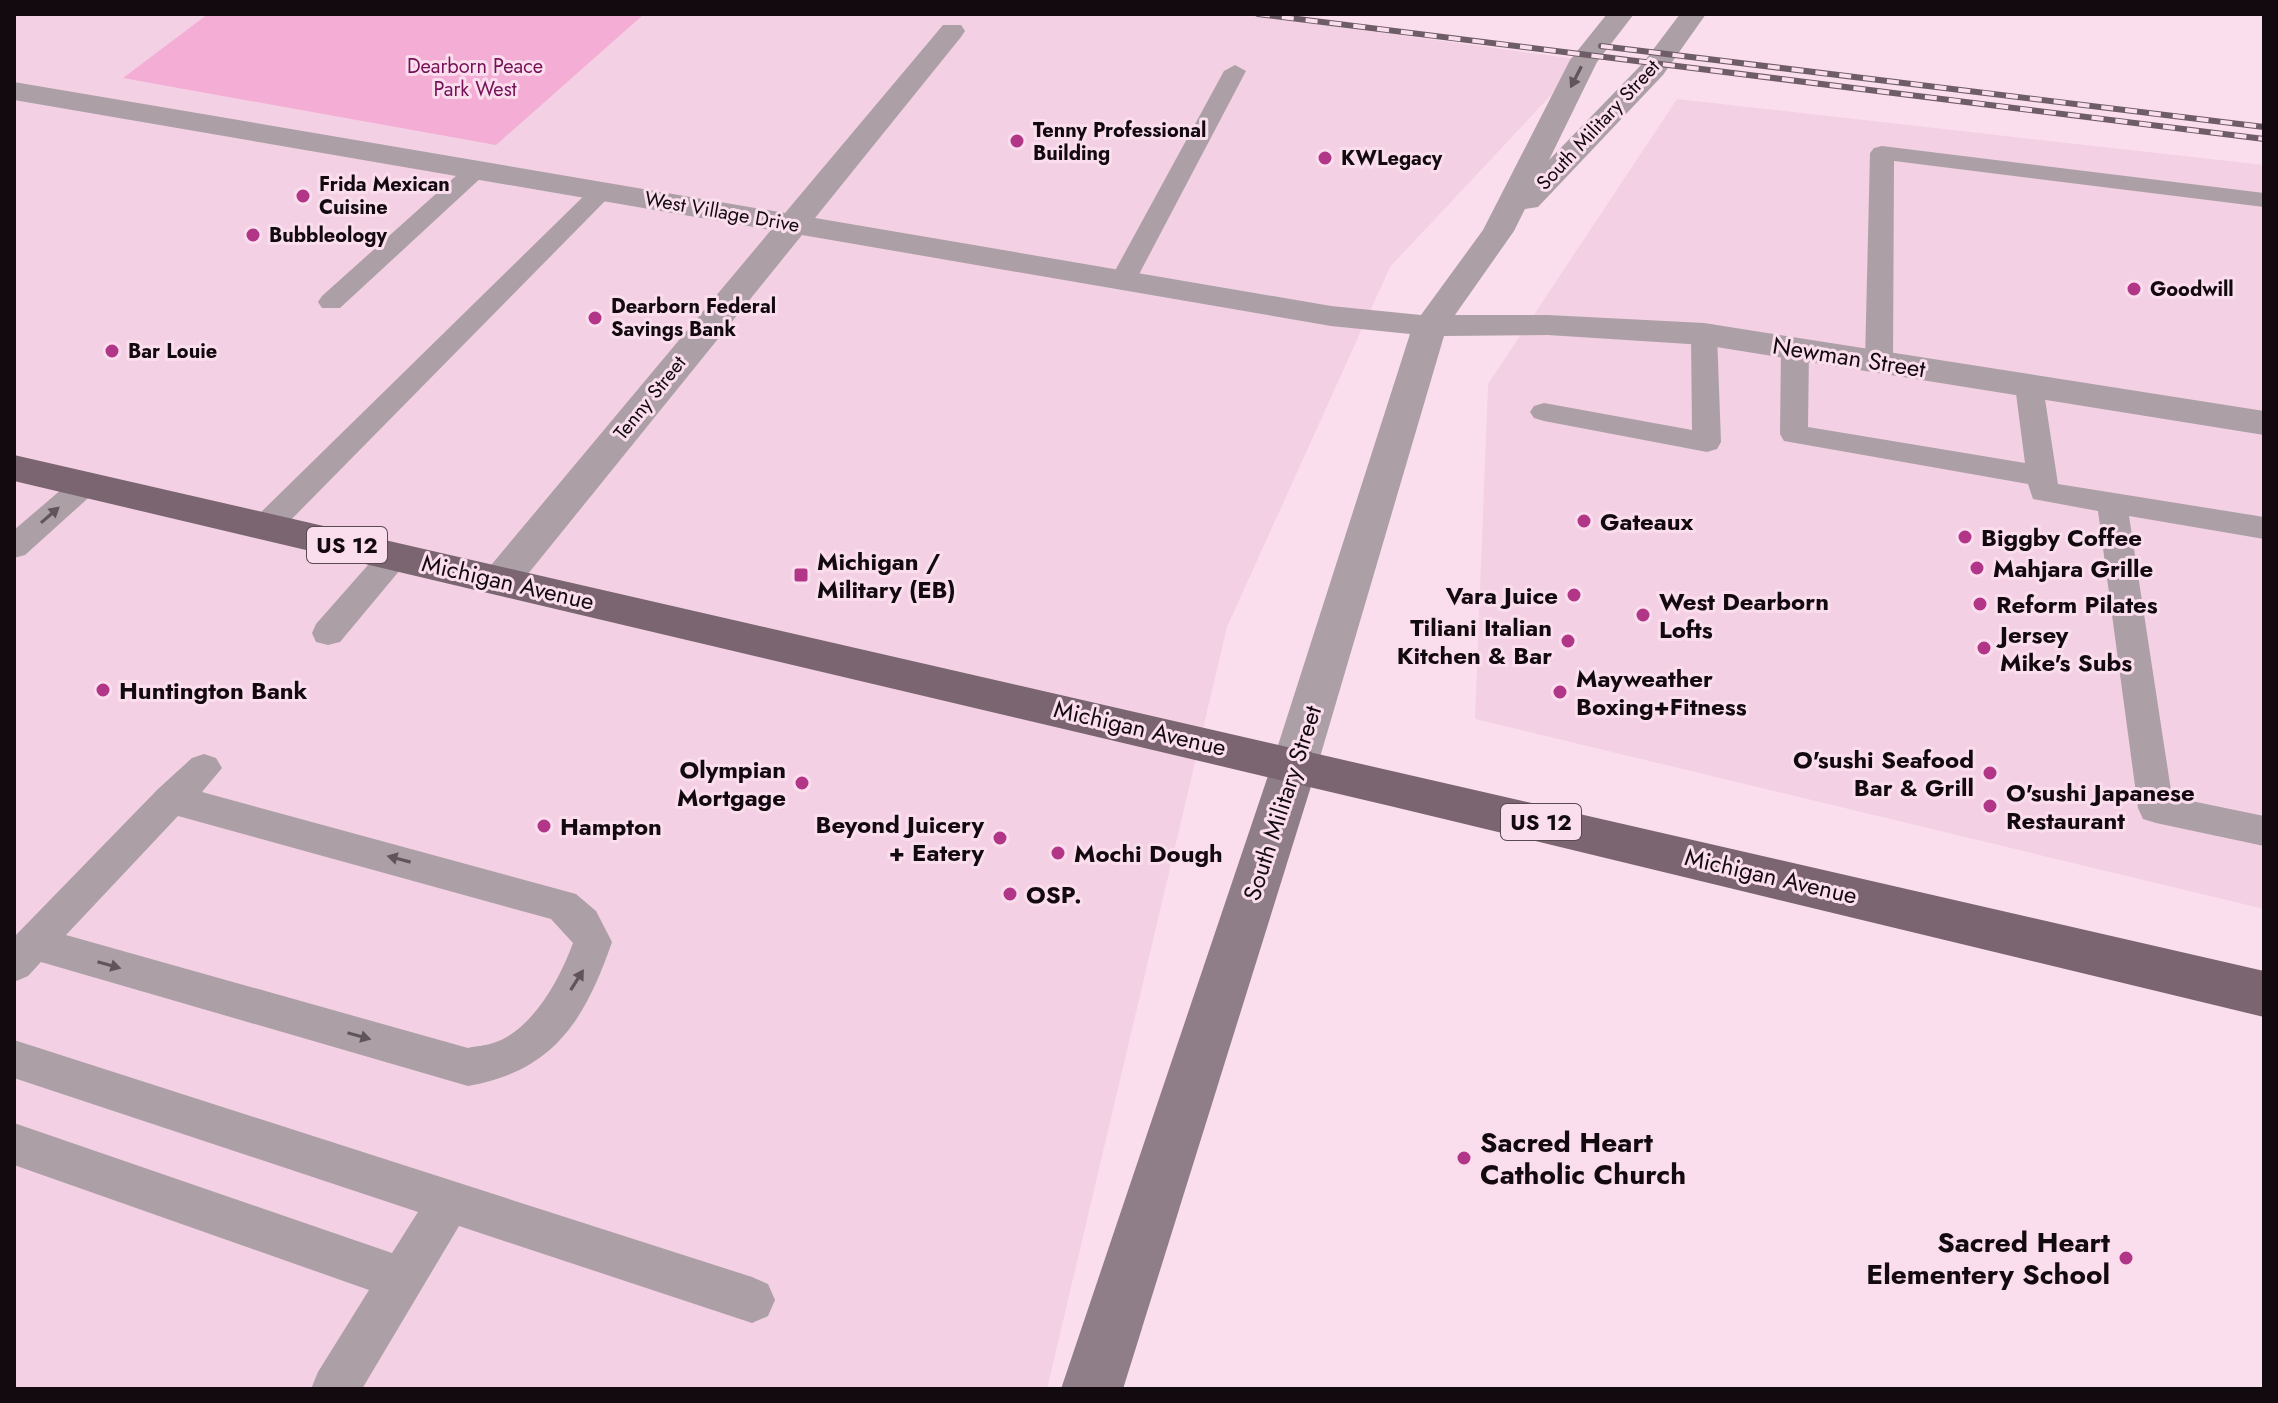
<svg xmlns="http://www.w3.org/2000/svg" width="2278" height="1403" font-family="Jost,sans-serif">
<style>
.built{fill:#f3d0e3}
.green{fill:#f4add5}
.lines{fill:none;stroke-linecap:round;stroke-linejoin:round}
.lane{fill:#aca0a6;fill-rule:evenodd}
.street{fill:#aca0a6;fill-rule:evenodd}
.secondary{fill:#8f7d87;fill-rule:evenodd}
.primary{fill:#7a6570;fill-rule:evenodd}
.rail-casing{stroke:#6e5d66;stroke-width:6}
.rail{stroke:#fbdeed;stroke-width:4;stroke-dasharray:12;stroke-linecap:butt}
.oneway{fill:#60555a}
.poi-dot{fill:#b23688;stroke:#fbdeed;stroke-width:3}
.labels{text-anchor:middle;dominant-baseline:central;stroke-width:6;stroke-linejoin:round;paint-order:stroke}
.far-park-label{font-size:20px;fill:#751056;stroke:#fbdeed}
.far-street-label{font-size:20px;fill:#130a0f;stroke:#fbdeed}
.far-poi-label{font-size:20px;font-weight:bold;fill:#130a0f;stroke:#fbdeed;text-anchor:start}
.shield{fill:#fbdeed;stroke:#594a52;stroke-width:2}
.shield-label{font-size:22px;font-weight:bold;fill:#130a0f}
.street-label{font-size:24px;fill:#130a0f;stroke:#fbdeed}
.poi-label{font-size:24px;font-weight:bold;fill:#130a0f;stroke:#fbdeed;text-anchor:start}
.near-poi-label{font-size:28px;font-weight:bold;fill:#130a0f;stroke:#fbdeed;text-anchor:start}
</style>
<rect width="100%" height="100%" fill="#fbdeed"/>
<g class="built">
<polygon points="14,14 1243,14 1584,60 1390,267 1227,627 1047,1389 14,1389"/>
<polygon points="1677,99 2264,165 2264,909 1475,719 1488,384"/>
</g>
<polygon class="green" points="208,14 644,14 496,145 123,78"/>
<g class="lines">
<g class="lane">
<polygon points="1235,65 1246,71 1136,280 1132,285 1114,285 1110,280 1224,71"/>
<polygon points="1882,146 2264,193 2264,207 1894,161 1893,362 1889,368 1879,371 1869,368 1865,362 1870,153 1874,148"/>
<polygon points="475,164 483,166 487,171 483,176 340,308 322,308 318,302 322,296 467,166"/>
<polygon points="601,185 609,187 613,192 609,197 277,534 266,537 255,534 251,526 255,518 593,187"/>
<polygon points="1704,326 1713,328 1717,334 1721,442 1717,449 1707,452 1544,421 1534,418 1530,412 1534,406 1544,403 1692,430 1691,334 1695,328"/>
<polygon points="1795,341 1805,343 1809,349 1808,427 2025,463 2015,386 2019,380 2029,377 2039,380 2043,386 2058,484 2264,517 2264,539 2129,516 2172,797 2264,816 2264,846 2156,823 2143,819 2138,808 2098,511 2033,499 2028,484 1784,441 1780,434 1781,349 1785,343"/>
<polygon points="86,474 96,477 101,484 96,491 25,555 14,558 14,530 76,477"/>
<polygon points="394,545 405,548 410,556 405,564 340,642 328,645 316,642 312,633 316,624 383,548"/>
<path d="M204,754l12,4 6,10 -20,24 374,102 20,17 16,31c-27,78 -58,129 -144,144l-427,-124 -13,14 -14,6v-45l144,-148 34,-31zM178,816l373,103 22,24c-13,36 -41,88 -80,100 -8,3 -17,3 -25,5l-402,-113z"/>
<polygon points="14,1040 752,1277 768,1284 775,1300 768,1316 752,1323 459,1226 362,1389 311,1389 318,1372 369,1290 14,1165 14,1123 392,1253 418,1212 14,1078"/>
</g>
<polygon class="street" points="1607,14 1634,14 1597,62 1549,160 1643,63 1680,14 1706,14 1663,75 1538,207 1525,209 1514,231 1455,315 1548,315 1704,323 2264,411 2264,435 1704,345 1548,335 1444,336 1318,764 1311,777 1295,782 1279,777 1272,764 1410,334 1331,326 802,235 515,590 501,595 487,590 481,580 487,570 771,230 14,100 14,82 785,213 943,25 961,25 965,31 961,37 815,218 1331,306 1421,315 1483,230 1570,60"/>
<polygon class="secondary" points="1295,746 1311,751 1318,764 1123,1389 1061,1389 1272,764 1279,751"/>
<polygon class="primary" points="14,455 2264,971 2264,1017 1390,806 14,481"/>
<g class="rail-casing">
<g id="rail">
<polyline points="1258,14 2264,139"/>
<polyline points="1601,46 2264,127"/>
</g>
</g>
<use href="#rail" class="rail"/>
</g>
<defs><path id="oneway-solid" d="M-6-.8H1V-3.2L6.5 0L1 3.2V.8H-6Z" transform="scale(2)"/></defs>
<g class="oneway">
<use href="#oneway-solid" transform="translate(1576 77) rotate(117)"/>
<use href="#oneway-solid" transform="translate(50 515) rotate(-41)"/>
<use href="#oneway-solid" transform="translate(399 859) rotate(-165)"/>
<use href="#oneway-solid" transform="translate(109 965) rotate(16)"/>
<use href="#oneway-solid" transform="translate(577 980) rotate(-58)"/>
<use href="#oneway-solid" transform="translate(359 1036) rotate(16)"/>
</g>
<g class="poi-dot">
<circle cx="1017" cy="141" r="8"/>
<circle cx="1325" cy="158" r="8"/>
<circle cx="303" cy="196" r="8"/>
<circle cx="253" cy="235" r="8"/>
<circle cx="2134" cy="289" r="8"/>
<circle cx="595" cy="318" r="8"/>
<circle cx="112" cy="351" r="8"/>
<circle cx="1584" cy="521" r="8"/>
<circle cx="1965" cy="537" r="8"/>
<circle cx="1977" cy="568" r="8"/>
<rect x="793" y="567" width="16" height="16" rx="4"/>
<circle cx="1574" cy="595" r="8"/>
<circle cx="1980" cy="604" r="8"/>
<circle cx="1643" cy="615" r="8"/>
<circle cx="1568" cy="641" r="8"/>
<circle cx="1984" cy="648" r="8"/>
<circle cx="103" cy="690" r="8"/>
<circle cx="1560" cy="692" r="8"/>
<circle cx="1990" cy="773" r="8"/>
<circle cx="802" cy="783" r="8"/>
<circle cx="1990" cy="806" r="8"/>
<circle cx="544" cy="826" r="8"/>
<circle cx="1000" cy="838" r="8"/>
<circle cx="1058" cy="853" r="8"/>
<circle cx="1010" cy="894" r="8"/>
<circle cx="1464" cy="1158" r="8"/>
<circle cx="2126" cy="1258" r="8"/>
</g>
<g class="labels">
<g class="far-park-label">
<text x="475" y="66">Dearborn Peace<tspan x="475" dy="23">Park West</tspan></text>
</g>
<g class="far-street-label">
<text transform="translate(1598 125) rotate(-47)">South Military Street</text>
<text transform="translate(722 212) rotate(10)">West Village Drive</text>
<text transform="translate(650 398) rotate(-51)">Tenny Street</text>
</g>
<g class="far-poi-label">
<text x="1033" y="130">Tenny Professional<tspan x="1033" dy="23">Building</tspan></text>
<text x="1341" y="158">KWLegacy</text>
<text x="319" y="184">Frida Mexican<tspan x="319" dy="23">Cuisine</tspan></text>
<text x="269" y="235">Bubbleology</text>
<text x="2150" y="289">Goodwill</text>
<text x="611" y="306">Dearborn Federal<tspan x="611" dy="23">Savings Bank</tspan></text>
<text x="128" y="351">Bar Louie</text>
</g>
<g class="shield">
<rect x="307" y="527" width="80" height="36" rx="6"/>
<rect x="1501" y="804" width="80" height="36" rx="6"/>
</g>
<g class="shield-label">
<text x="347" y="545">US 12</text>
<text x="1541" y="822">US 12</text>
</g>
<g class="street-label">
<text transform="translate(1849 357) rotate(9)">Newman Street</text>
<text transform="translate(508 582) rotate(13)">Michigan Avenue</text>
<text transform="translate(1140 728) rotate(13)">Michigan Avenue</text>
<text transform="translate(1282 803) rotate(-72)">South Military Street</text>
<text transform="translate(1771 876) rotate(13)">Michigan Avenue</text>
</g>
<g class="poi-label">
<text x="1600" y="521">Gateaux</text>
<text x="1981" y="537">Biggby Coffee</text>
<text x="817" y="561">Michigan /<tspan x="817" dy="28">Military (EB)</tspan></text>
<text x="1993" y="568">Mahjara Grille</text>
<text x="1558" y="595" text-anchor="end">Vara Juice</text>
<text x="1659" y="601">West Dearborn<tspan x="1659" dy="28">Lofts</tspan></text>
<text x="1996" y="604">Reform Pilates</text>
<text x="1552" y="627" text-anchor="end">Tiliani Italian<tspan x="1552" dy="28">Kitchen &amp; Bar</tspan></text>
<text x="2000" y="634">Jersey<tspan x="2000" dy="28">Mike's Subs</tspan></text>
<text x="1576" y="678">Mayweather<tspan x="1576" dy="28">Boxing+Fitness</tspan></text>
<text x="119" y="690">Huntington Bank</text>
<text x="1974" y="759" text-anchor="end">O'sushi Seafood<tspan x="1974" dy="28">Bar &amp; Grill</tspan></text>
<text x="786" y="769" text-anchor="end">Olympian<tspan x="786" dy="28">Mortgage</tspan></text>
<text x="2006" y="792">O'sushi Japanese<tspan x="2006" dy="28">Restaurant</tspan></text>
<text x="984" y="824" text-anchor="end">Beyond Juicery<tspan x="984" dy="28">+ Eatery</tspan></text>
<text x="560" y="826">Hampton</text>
<text x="1074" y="853">Mochi Dough</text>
<text x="1026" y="894">OSP.</text>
</g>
<g class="near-poi-label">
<text x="1480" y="1142">Sacred Heart<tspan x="1480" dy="32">Catholic Church</tspan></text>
<text x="2110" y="1242" text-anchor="end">Sacred Heart<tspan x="2110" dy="32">Elementery School</tspan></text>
</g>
</g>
<rect width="2278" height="1403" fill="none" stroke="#130a0f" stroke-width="32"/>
</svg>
